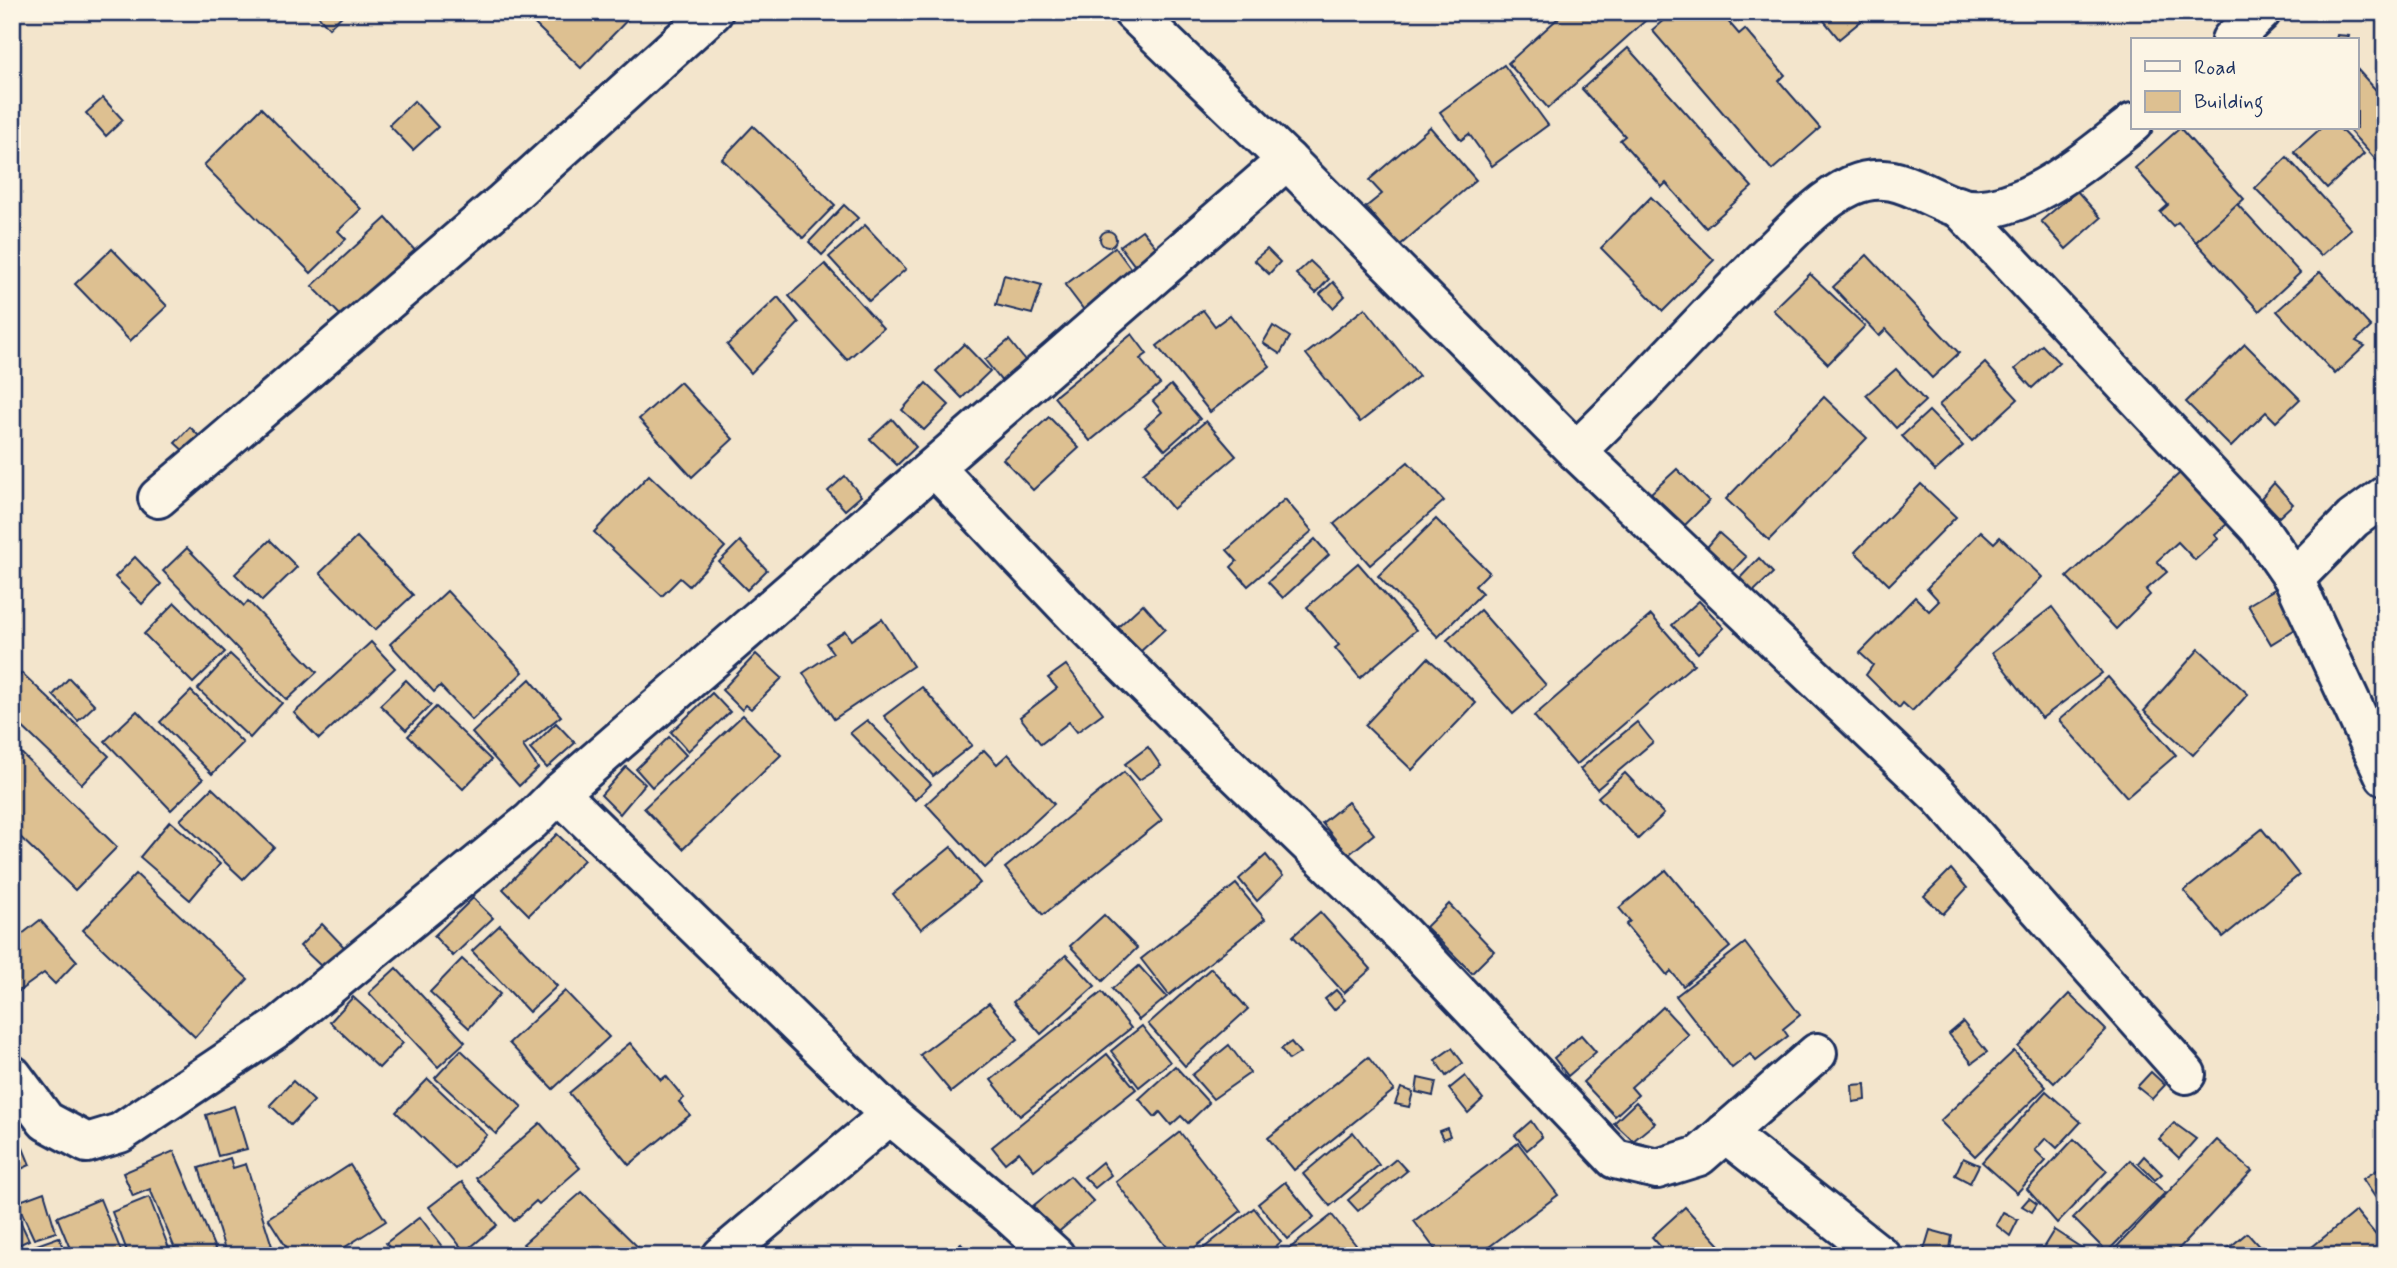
<svg xmlns="http://www.w3.org/2000/svg" width="2397" height="1268" font-family="Mynerve,sans-serif">
<style>
.building{fill:#ddc091;stroke:#1b2f5e;stroke-width:2}
.lines{fill:none;stroke-linecap:round;stroke-linejoin:round}
.minor-casing{stroke:#1b2f5e;stroke-width:44}
.minor{stroke:#fcf5e5;stroke-width:38}
</style>
<rect width="100%" height="100%" fill="#f3e5cc"/>
<filter id="ink" filterUnits="userSpaceOnUse"><feTurbulence type="fractalNoise" baseFrequency=".0143" numOctaves="2"/><feDisplacementMap in="SourceGraphic" scale="14" xChannelSelector="R" yChannelSelector="G"/><feConvolveMatrix kernelMatrix="1 2 1 2 8 2 1 2 1" color-interpolation-filters="sRGB"/></filter>
<g filter="url(#ink)">
<g class="building">
<polygon points="315,12 346,12 329,28"/>
<polygon points="522,12 635,12 581,68"/>
<polygon points="1565,12 1655,12 1548,108 1508,63"/>
<polygon points="1673,12 1720,12 1739,34 1745,29 1785,75 1779,81 1820,128 1772,170 1652,30"/>
<polygon points="1817,12 1872,12 1839,39"/>
<polygon points="2337,35 2349,36 2348,40 2336,40"/>
<polygon points="1628,48 1752,187 1706,228 1666,183 1662,187 1620,140 1625,136 1582,89"/>
<polygon points="1504,65 1548,125 1492,166 1469,134 1461,140 1440,112"/>
<polygon points="2357,69 2385,100 2385,170 2347,128 2357,128"/>
<polygon points="103,98 123,120 106,136 86,113"/>
<polygon points="414,101 438,127 413,150 389,125"/>
<polygon points="261,108 361,209 338,231 346,239 311,273 204,165"/>
<polygon points="753,126 835,205 803,238 722,159"/>
<polygon points="1430,127 1476,180 1399,246 1366,207 1382,194 1369,180"/>
<polygon points="2180,128 2244,199 2196,242 2178,222 2173,226 2160,212 2168,205 2135,168"/>
<polygon points="2321,128 2339,128 2364,154 2327,188 2294,152"/>
<polygon points="2287,157 2351,229 2321,256 2255,188"/>
<polygon points="2077,191 2101,218 2066,249 2041,221"/>
<polygon points="1651,197 1714,260 1663,311 1601,248"/>
<polygon points="2237,204 2300,273 2259,311 2196,242"/>
<polygon points="844,205 858,218 822,255 809,242"/>
<polygon points="386,218 418,254 348,323 312,286"/>
<polygon points="865,225 906,269 869,301 829,257"/>
<polygon points="1142,230 1161,253 1138,270 1120,246"/>
<circle cx="1108" cy="239" r="8"/>
<polygon points="1115,247 1134,273 1087,314 1065,285"/>
<polygon points="112,249 167,306 130,341 75,284"/>
<polygon points="1267,249 1280,262 1269,274 1254,260"/>
<polygon points="1867,255 1959,353 1932,378 1886,329 1879,336 1833,287"/>
<polygon points="1310,261 1329,279 1316,293 1296,274"/>
<polygon points="825,264 883,328 847,360 789,296"/>
<polygon points="2320,272 2371,327 2356,341 2365,346 2335,374 2277,311"/>
<polygon points="1810,274 1865,326 1828,364 1773,310"/>
<polygon points="1004,275 1042,285 1032,314 996,305"/>
<polygon points="1333,282 1345,296 1333,308 1320,294"/>
<polygon points="778,297 799,323 751,373 727,345"/>
<polygon points="1365,308 1419,376 1360,422 1306,354"/>
<polygon points="1203,310 1215,326 1230,315 1270,366 1210,412 1157,346"/>
<polygon points="1273,326 1290,337 1280,354 1263,343"/>
<polygon points="1132,334 1147,354 1140,359 1160,384 1090,441 1054,397"/>
<polygon points="1009,340 1028,364 1003,383 985,360"/>
<polygon points="964,344 990,371 962,398 936,371"/>
<polygon points="2245,344 2300,399 2276,422 2266,412 2231,447 2186,402"/>
<polygon points="2042,345 2059,363 2032,388 2015,369"/>
<polygon points="1985,363 2018,399 1972,441 1939,405"/>
<polygon points="1896,369 1925,401 1896,428 1866,395"/>
<polygon points="680,382 733,439 692,477 639,419"/>
<polygon points="926,383 949,405 924,430 902,410"/>
<polygon points="1171,385 1200,419 1165,450 1145,427 1162,412 1153,401"/>
<polygon points="1824,397 1867,438 1769,540 1726,499"/>
<polygon points="1929,411 1963,446 1935,471 1902,436"/>
<polygon points="1049,417 1079,448 1033,490 1003,459"/>
<polygon points="892,419 916,447 897,465 870,439"/>
<polygon points="1206,421 1236,456 1173,509 1143,473"/>
<polygon points="190,427 201,438 186,453 175,443"/>
<polygon points="1408,462 1444,501 1370,565 1334,524"/>
<polygon points="1677,469 1709,501 1685,525 1651,493"/>
<polygon points="2180,473 2227,524 2215,534 2218,539 2195,560 2178,542 2157,561 2167,572 2146,590 2150,595 2116,629 2067,577"/>
<polygon points="649,475 725,547 689,586 680,578 662,596 594,532"/>
<polygon points="845,476 861,496 845,510 828,491"/>
<polygon points="2274,483 2293,504 2279,517 2261,498"/>
<polygon points="1921,484 1956,517 1889,585 1855,552"/>
<polygon points="1285,499 1312,531 1248,586 1231,567 1237,561 1227,550"/>
<polygon points="1436,519 1489,572 1475,586 1482,593 1438,637 1378,576"/>
<polygon points="1981,531 1994,543 2000,537 2042,577 1912,711 1903,703 1899,708 1866,675 1873,665 1860,653 1915,597 1929,611 1939,601 1927,588"/>
<polygon points="1719,533 1746,557 1728,576 1703,552"/>
<polygon points="357,537 413,595 375,630 320,573"/>
<polygon points="1315,539 1329,555 1283,598 1268,582"/>
<polygon points="270,540 297,567 262,601 235,574"/>
<polygon points="740,541 767,570 747,590 719,562"/>
<polygon points="187,548 244,606 248,601 317,672 287,700 163,571"/>
<polygon points="135,557 161,584 142,604 115,577"/>
<polygon points="1759,558 1773,573 1752,593 1738,580"/>
<polygon points="1358,563 1416,630 1360,678 1335,648 1339,645 1307,607"/>
<polygon points="2280,586 2302,625 2271,644 2248,605"/>
<polygon points="447,591 523,672 472,720 440,686 434,692 390,644"/>
<polygon points="1699,601 1724,628 1698,653 1672,625"/>
<polygon points="175,603 225,652 193,683 144,634"/>
<polygon points="1143,604 1165,629 1140,652 1118,627"/>
<polygon points="2052,607 2102,673 2042,718 1992,653"/>
<polygon points="1480,610 1546,685 1513,714 1447,640"/>
<polygon points="1651,615 1694,664 1576,765 1534,716"/>
<polygon points="882,619 913,666 834,719 803,673 833,653 826,643 845,631 851,640"/>
<polygon points="371,642 395,668 319,739 294,713"/>
<polygon points="2199,649 2248,694 2193,755 2144,711"/>
<polygon points="230,654 282,703 250,738 198,689"/>
<polygon points="756,654 782,678 751,709 746,705 742,710 722,690"/>
<polygon points="1428,658 1476,703 1412,770 1365,725"/>
<polygon points="1066,665 1103,713 1077,732 1069,722 1041,744 1020,717 1057,688 1048,678"/>
<polygon points="22,673 109,756 82,784 12,717 12,683"/>
<polygon points="2108,677 2176,755 2127,797 2059,720"/>
<polygon points="69,678 95,705 78,721 53,695"/>
<polygon points="530,679 561,716 523,746 538,768 519,786 472,733"/>
<polygon points="406,680 431,705 406,730 380,705"/>
<polygon points="922,687 972,745 933,776 884,716"/>
<polygon points="191,691 243,743 212,774 160,722"/>
<polygon points="712,693 730,712 688,751 671,732"/>
<polygon points="436,707 491,760 463,789 408,736"/>
<polygon points="137,711 203,779 171,810 105,741"/>
<polygon points="743,715 781,755 683,849 644,808"/>
<polygon points="867,720 931,784 915,800 850,733"/>
<polygon points="1637,722 1653,742 1597,789 1580,769"/>
<polygon points="556,723 575,743 547,768 530,749"/>
<polygon points="669,737 686,755 652,787 636,769"/>
<polygon points="12,744 117,847 75,890 12,829"/>
<polygon points="1148,747 1161,766 1139,780 1125,764"/>
<polygon points="984,750 997,764 1008,754 1054,804 985,868 926,804"/>
<polygon points="626,767 645,784 620,814 601,795"/>
<polygon points="1124,772 1162,820 1043,915 1005,868"/>
<polygon points="1625,773 1664,814 1638,839 1598,797"/>
<polygon points="212,788 274,847 243,879 180,820"/>
<polygon points="1348,802 1374,834 1348,855 1322,823"/>
<polygon points="170,821 220,864 190,900 140,857"/>
<polygon points="2262,829 2299,875 2223,937 2184,891"/>
<polygon points="557,834 584,860 529,915 503,889"/>
<polygon points="951,847 980,883 921,929 893,894"/>
<polygon points="1266,855 1283,876 1257,901 1239,879"/>
<polygon points="1951,869 1967,888 1943,914 1924,896"/>
<polygon points="1666,870 1730,947 1683,986 1671,971 1667,975 1626,925 1630,921 1619,908"/>
<polygon points="136,874 248,979 195,1037 83,930"/>
<polygon points="1236,884 1265,919 1169,995 1141,959"/>
<polygon points="473,898 493,918 453,956 434,936"/>
<polygon points="1449,904 1494,951 1472,973 1426,927"/>
<polygon points="1320,912 1371,969 1344,993 1293,936"/>
<polygon points="1104,915 1137,948 1103,981 1070,946"/>
<polygon points="40,920 77,961 55,984 44,973 12,996 12,942"/>
<polygon points="322,924 345,948 324,969 300,946"/>
<polygon points="500,925 557,986 529,1012 472,951"/>
<polygon points="1745,943 1800,1015 1783,1029 1788,1036 1756,1061 1750,1054 1732,1068 1676,996"/>
<polygon points="1066,955 1095,986 1041,1034 1013,1002"/>
<polygon points="462,959 500,994 469,1028 430,992"/>
<polygon points="1139,966 1167,997 1139,1020 1112,989"/>
<polygon points="396,968 465,1042 438,1067 369,993"/>
<polygon points="1211,968 1248,1009 1185,1066 1148,1024"/>
<polygon points="1336,990 1345,1000 1334,1010 1325,999"/>
<polygon points="565,991 609,1037 553,1089 509,1043"/>
<polygon points="1102,992 1131,1028 1020,1116 991,1080"/>
<polygon points="2069,994 2106,1030 2054,1083 2018,1047"/>
<polygon points="353,997 403,1043 379,1068 330,1022"/>
<polygon points="989,1003 1018,1039 951,1092 920,1055"/>
<polygon points="1663,1007 1689,1035 1631,1087 1638,1095 1615,1116 1583,1082"/>
<polygon points="1963,1022 1987,1052 1972,1063 1949,1034"/>
<polygon points="1142,1026 1170,1062 1139,1087 1111,1051"/>
<polygon points="1581,1035 1596,1052 1568,1076 1554,1058"/>
<polygon points="1291,1042 1300,1053 1289,1060 1281,1049"/>
<polygon points="630,1043 661,1080 666,1076 684,1098 679,1102 690,1115 629,1165 569,1093"/>
<polygon points="1229,1045 1250,1073 1213,1099 1192,1075"/>
<polygon points="2385,1045 2385,1062 2376,1052"/>
<polygon points="1452,1048 1463,1063 1446,1076 1435,1060"/>
<polygon points="461,1050 522,1107 496,1134 435,1078"/>
<polygon points="2014,1051 2046,1087 1975,1156 1940,1121"/>
<polygon points="1107,1054 1136,1089 1034,1170 1019,1152 1005,1163 992,1147"/>
<polygon points="1368,1057 1394,1090 1294,1170 1268,1138"/>
<polygon points="1175,1066 1209,1103 1188,1123 1181,1116 1171,1125 1160,1112 1155,1117 1139,1099"/>
<polygon points="2151,1072 2165,1085 2152,1099 2137,1087"/>
<polygon points="1465,1076 1483,1099 1468,1113 1449,1089"/>
<polygon points="1418,1078 1436,1082 1433,1096 1416,1092"/>
<polygon points="428,1079 487,1135 455,1169 396,1112"/>
<polygon points="293,1081 314,1101 291,1125 270,1105"/>
<polygon points="1865,1084 1866,1100 1853,1102 1852,1085"/>
<polygon points="1401,1088 1413,1092 1409,1107 1395,1104"/>
<polygon points="2046,1091 2081,1122 2057,1148 2046,1138 2035,1150 2046,1161 2017,1193 1982,1162"/>
<polygon points="1636,1102 1655,1123 1633,1141 1614,1123"/>
<polygon points="234,1106 247,1149 218,1156 206,1115"/>
<polygon points="1531,1121 1542,1137 1527,1150 1515,1135"/>
<polygon points="540,1123 580,1168 539,1204 536,1201 514,1221 476,1178"/>
<polygon points="2174,1123 2196,1139 2179,1158 2159,1139"/>
<polygon points="1447,1128 1450,1136 1443,1139 1439,1131"/>
<polygon points="16,1131 30,1165 12,1173 12,1132"/>
<polygon points="1180,1132 1241,1211 1184,1256 1173,1256 1116,1182"/>
<polygon points="1353,1132 1379,1165 1330,1206 1303,1174"/>
<polygon points="2074,1139 2107,1171 2057,1223 2027,1189"/>
<polygon points="2217,1140 2252,1171 2172,1256 2112,1256 2110,1254"/>
<polygon points="1518,1143 1558,1195 1477,1256 1440,1256 1414,1221"/>
<polygon points="174,1151 218,1256 178,1256 150,1189 133,1196 123,1173"/>
<polygon points="2144,1156 2162,1174 2155,1180 2138,1163"/>
<polygon points="230,1158 233,1168 246,1164 272,1246 242,1256 227,1256 199,1168"/>
<polygon points="1963,1158 1979,1165 1970,1183 1955,1175"/>
<polygon points="1396,1159 1407,1171 1358,1211 1348,1200"/>
<polygon points="2130,1160 2165,1193 2107,1252 2073,1218"/>
<polygon points="1102,1162 1111,1175 1095,1188 1084,1177"/>
<polygon points="350,1165 386,1221 331,1256 292,1256 268,1218"/>
<polygon points="2385,1165 2385,1212 2363,1179"/>
<polygon points="1070,1176 1094,1202 1056,1234 1033,1206"/>
<polygon points="462,1182 497,1225 465,1252 429,1207"/>
<polygon points="1285,1182 1314,1217 1288,1239 1258,1204"/>
<polygon points="44,1192 56,1232 34,1239 17,1202"/>
<polygon points="582,1192 647,1256 535,1256 523,1244"/>
<polygon points="149,1197 172,1256 129,1256 112,1212"/>
<polygon points="2029,1198 2037,1204 2032,1212 2022,1206"/>
<polygon points="100,1199 123,1256 73,1256 57,1217"/>
<polygon points="12,1204 29,1240 12,1248"/>
<polygon points="1685,1207 1730,1256 1669,1256 1652,1237"/>
<polygon points="1254,1208 1281,1242 1264,1256 1194,1256"/>
<polygon points="2356,1211 2385,1246 2373,1256 2301,1256"/>
<polygon points="2003,1212 2018,1220 2010,1236 1996,1225"/>
<polygon points="1332,1215 1360,1250 1353,1256 1280,1256"/>
<polygon points="420,1217 449,1256 396,1256 386,1243"/>
<polygon points="1930,1230 1952,1236 1949,1256 1924,1250"/>
<polygon points="2054,1230 2094,1256 2038,1256"/>
<polygon points="2247,1233 2265,1253 2261,1256 2219,1256"/>
<polygon points="59,1237 66,1256 19,1256 17,1252"/>
<polygon points="961,1244 971,1256 946,1256"/>
</g>
<g class="lines">
<g class="minor-casing">
<g id="minor">
<polyline points="1133,12 1287,160 1576,451 1939,796 2186,1074"/>
<polyline points="2231,40 2261,12"/>
<polyline points="1958,206 2258,527 2294,579 2385,776"/>
<path d="M1576,451c67,-63 127,-133 193,-197 25,-24 50,-53 82,-68 53,-24 84,28 131,23 53,-4 111,-54 151,-86"/>
<polyline points="935,468 1074,614 1192,731 1401,933 1615,1159 1657,1169 1699,1156 1817,1053"/>
<polyline points="158,498 501,204 713,12"/>
<polyline points="2294,579 2353,519 2385,496"/>
<polyline points="559,793 890,1115 1010,1215 1055,1256"/>
<polyline points="12,1075 46,1121 87,1143 120,1133 280,1026 531,821 559,793 1287,160"/>
<polyline points="1725,1133 1881,1256"/>
<polyline points="722,1256 890,1115"/>
</g>
</g>
<use href="#minor" class="minor"/>
</g>
</g>
<rect width="2397" height="1268" fill="none" stroke="#fcf5e5" stroke-width="42"/>
<rect x="21" y="21" width="2355" height="1226" fill="none" stroke="#1b2f5e" stroke-width="2.5" filter="url(#ink)"/>
<rect x="2131" y="38" width="228" height="91" fill="#fcf5e5" stroke="#a2a6af" stroke-width="2"/>
<rect x="2145" y="61" width="35" height="10" fill="#fcf5e5" stroke="#a2a6af" stroke-width="2"/>
<text x="2194" y="74" font-size="21" fill="#1b2f5e">Road</text>
<rect x="2145" y="91" width="35" height="21" fill="#ddc091" stroke="#a2a6af" stroke-width="2"/>
<text x="2194" y="108" font-size="21" fill="#1b2f5e">Building</text>
</svg>
